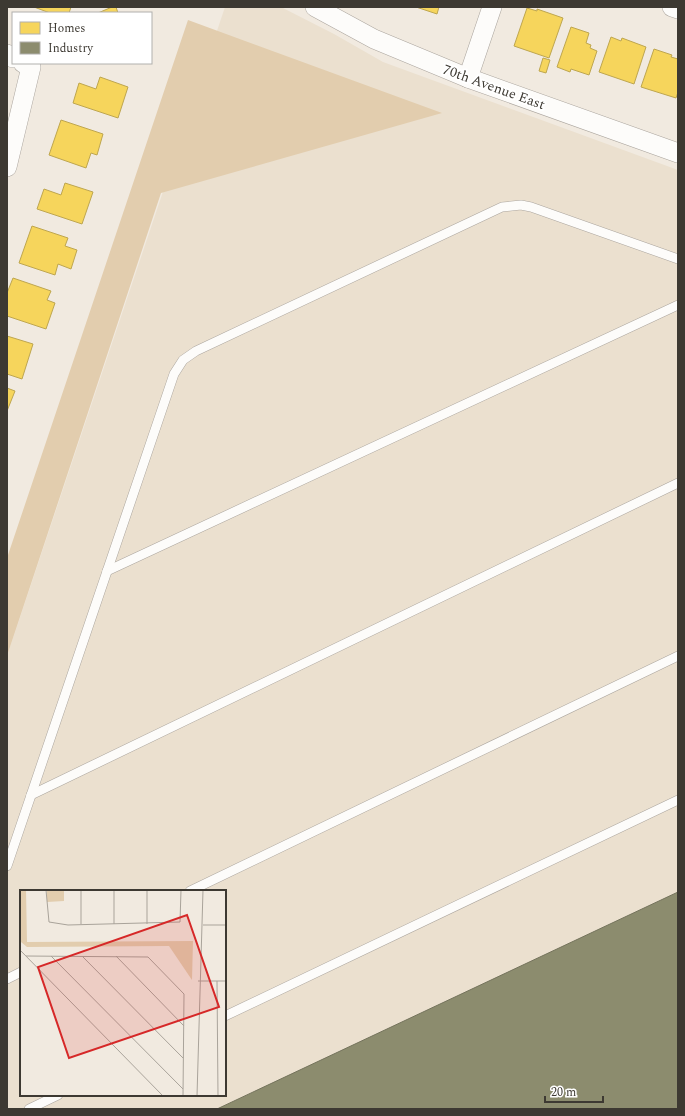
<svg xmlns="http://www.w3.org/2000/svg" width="685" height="1116" font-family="Spectral,serif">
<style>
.built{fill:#ebe0cf;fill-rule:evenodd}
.green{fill:#e2cdae}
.homes{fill:#f6d55c;stroke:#bea64f}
.industry{fill:#8c8c6e;stroke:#74735c}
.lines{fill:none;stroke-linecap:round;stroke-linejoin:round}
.service-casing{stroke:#aba59e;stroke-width:10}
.minor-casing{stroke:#aba59e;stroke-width:20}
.service{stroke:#fdfcfa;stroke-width:9}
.minor{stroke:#fdfcfa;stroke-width:19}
.labels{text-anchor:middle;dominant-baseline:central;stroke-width:4;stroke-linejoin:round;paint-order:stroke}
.street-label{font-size:14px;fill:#3d3932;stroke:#fff}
.inset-road{fill:none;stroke:#a9a39a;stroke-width:1}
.view{fill:#d62828;fill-opacity:0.15;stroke:#d62828;stroke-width:2}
.inset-edge{fill:none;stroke:#3d3932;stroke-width:2}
</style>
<rect width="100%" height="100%" fill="#f1eae0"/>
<path class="built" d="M225,7h56l53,27 49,28 295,108v939h-671v-453zM21,891h204v204h-204z"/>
<polygon class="green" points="188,20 442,113 161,193 7,656 7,558"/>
<g class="homes">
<polygon points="34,7 71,7 69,13 50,13"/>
<polygon points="112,7 116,7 118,13 98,13"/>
<polygon points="416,7 439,7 437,14"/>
<polygon points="527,8 537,11 537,9 563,18 549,58 514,46"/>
<polygon points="571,27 589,33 586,43 591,45 590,48 597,51 589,75 571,69 570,72 557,67"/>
<polygon points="611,37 621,41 622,38 646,47 634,84 599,72"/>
<polygon points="654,49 672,55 671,57 678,59 678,92 676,98 641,87"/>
<polygon points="543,58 550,60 546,73 539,71"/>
<polygon points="100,77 128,87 118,118 73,103 79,83 96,89"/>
<polygon points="61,120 103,134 97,155 91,153 86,168 49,155"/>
<polygon points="65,183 93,192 82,224 37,209 44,189 61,195"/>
<polygon points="32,226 68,238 65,246 77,250 71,269 58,264 55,275 19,263"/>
<polygon points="13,278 51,291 47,300 55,303 46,329 7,316 7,293"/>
<polygon points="7,336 33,344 22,379 7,374"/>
<polygon points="7,388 15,391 7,411"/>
</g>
<polygon class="industry" points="678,892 678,1109 217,1109"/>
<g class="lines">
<g class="service-casing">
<g id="service">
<polyline points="107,571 678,305"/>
<polyline points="31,795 678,483"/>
<polyline points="7,866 174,374 183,360 196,351 502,207 521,205 531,207 678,259"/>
<polyline points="190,891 678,656"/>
<polyline points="7,979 21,972"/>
<polyline points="225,1016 678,800"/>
<polyline points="29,1109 58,1095"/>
</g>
</g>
<g class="minor-casing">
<g id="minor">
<polyline points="315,7 374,39 468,78 678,153"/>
<polyline points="672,7 678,9"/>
<polyline points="7,54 13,58"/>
<polyline points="468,78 492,7"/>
<polyline points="7,167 31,67 23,63"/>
</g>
</g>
<use href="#service" class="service"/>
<use href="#minor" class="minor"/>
</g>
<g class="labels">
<g class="street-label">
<text transform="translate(494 87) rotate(20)">70th Avenue East</text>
</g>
</g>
<g transform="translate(20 890)">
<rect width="206" height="206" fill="#f1eae0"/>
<path d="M0,0h6l1,52 166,-1 -1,39 -23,-34 -142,1 -6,-5zM27,0h17v11l-17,1z" fill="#e2cdae"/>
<path class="inset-road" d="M26,0l3,32 19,3 112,-3 1,-32M61,0v34M94,0v34M127,0v34M183,35h23M0,60l143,146M6,66l122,1 36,37 -1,102M31,66l132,133M62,66l101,102M96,66l68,70M178,91h28M197,91l1,115M177,206l6,-206"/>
<path class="view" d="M167,25l32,92 -150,51 -31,-91z"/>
<rect width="206" height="206" class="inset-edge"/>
</g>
<rect width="685" height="1116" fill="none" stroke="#3d3932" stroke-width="16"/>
<rect x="12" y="12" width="140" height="52" fill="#ffffff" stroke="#b1b0ad"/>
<rect x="20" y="22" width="20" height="12" fill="#f6d55c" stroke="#b1b0ad"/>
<text x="48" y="32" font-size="12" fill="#3d3932">Homes</text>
<rect x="20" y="42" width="20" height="12" fill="#8c8c6e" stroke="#b1b0ad"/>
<text x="48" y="52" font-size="12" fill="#3d3932">Industry</text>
<path d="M545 1096v6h58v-6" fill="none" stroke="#3d3932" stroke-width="2"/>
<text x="551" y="1096" font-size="12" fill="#3d3932" stroke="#ffffff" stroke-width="3" paint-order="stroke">20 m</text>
</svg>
